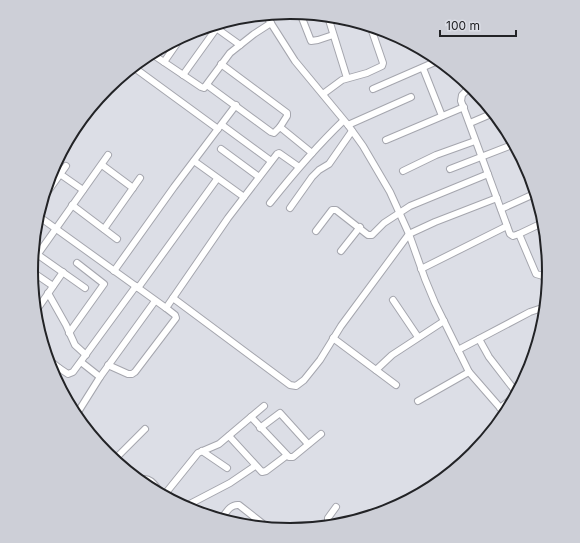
<svg xmlns="http://www.w3.org/2000/svg" width="580" height="543" font-family="Inter,sans-serif">
<style>
.lines{fill:none;stroke-linecap:round;stroke-linejoin:round}
.minor-casing{stroke:#a5a6ae;stroke-width:8}
.minor{stroke:#fff;stroke-width:6}
.rim{fill:none;stroke:#222326;stroke-width:2}
</style>
<rect width="100%" height="100%" fill="#dcdee6"/>
<g class="lines">
<g class="minor-casing">
<g id="minor">
<polyline points="298,13 302,18 311,41 318,40 333,35"/>
<polyline points="267,17 295,61 348,125 363,146 390,192 409,234 425,279 435,303 469,372 503,411"/>
<polyline points="329,20 347,78"/>
<polyline points="155,56 201,87 204,88 230,53 254,34 271,23"/>
<polyline points="164,62 180,39"/>
<polyline points="221,64 287,113 287,116 280,127"/>
<polyline points="423,68 442,116"/>
<polyline points="136,69 218,129"/>
<polyline points="183,75 216,29 219,30 240,45"/>
<polyline points="464,81 467,90 462,95 461,101 510,234 513,236 519,234 536,274 543,276 547,283"/>
<polyline points="207,85 271,132 274,133 280,127 312,153"/>
<polyline points="373,89 435,62"/>
<polyline points="323,94 342,80 367,73 382,66 383,63 371,28"/>
<polyline points="470,123 491,114"/>
<polyline points="222,125 271,161"/>
<polyline points="348,125 411,97"/>
<polyline points="386,140 464,107"/>
<polyline points="221,149 259,177"/>
<polyline points="194,161 244,197"/>
<polyline points="102,165 133,188"/>
<polyline points="450,169 512,145"/>
<polyline points="403,171 436,155 475,141"/>
<polyline points="530,172 530,174"/>
<polyline points="60,174 83,190"/>
<polyline points="46,194 66,166"/>
<path d="M270,203c23,-29 47,-57 73,-82"/>
<polyline points="72,205 117,239"/>
<polyline points="290,208 312,177 319,170 329,164 352,131"/>
<polyline points="501,209 534,194"/>
<polyline points="41,218 166,308 228,218 277,154 279,153 299,167"/>
<polyline points="104,229 140,178"/>
<polyline points="316,231 332,210 336,210 368,235 372,235 384,223 410,206 488,174"/>
<polyline points="519,234 540,224"/>
<polyline points="341,251 360,227"/>
<polyline points="34,252 85,288"/>
<polyline points="33,261 108,155"/>
<polyline points="421,269 507,226"/>
<polyline points="31,271 53,286"/>
<polyline points="114,271 174,187 236,105"/>
<polyline points="138,288 217,179"/>
<polyline points="48,293 66,325 75,345 86,355"/>
<polyline points="173,298 290,385 296,386 304,380 320,360 341,326 409,234 435,222 497,198"/>
<polyline points="393,300 418,337"/>
<polyline points="38,308 63,272"/>
<polyline points="69,333 104,284 77,263"/>
<polyline points="333,338 396,385"/>
<polyline points="479,339 489,357 516,392"/>
<polyline points="458,350 530,312 542,308"/>
<polyline points="48,359 59,368 53,375"/>
<polyline points="81,362 100,377"/>
<polyline points="108,365 128,374 132,374 135,372 176,318 175,315 166,308"/>
<polyline points="59,368 68,374 73,372 136,286"/>
<polyline points="376,370 392,355 444,321"/>
<polyline points="418,401 469,372"/>
<polyline points="500,408 510,400"/>
<polyline points="78,412 100,377 155,301"/>
<polyline points="251,417 289,457 293,457 321,434"/>
<polyline points="260,428 280,413 308,444"/>
<polyline points="229,436 262,472 266,471 286,456"/>
<polyline points="202,451 227,468"/>
<polyline points="114,460 145,429"/>
<path d="M143,479c7,-1 11,5 15,10"/>
<polyline points="165,494 198,453 219,444 264,406"/>
<polyline points="184,507 230,483 255,466"/>
<path d="M222,518c5,-7 9,-14 17,-13l28,22"/>
<polyline points="328,523 328,518 336,507"/>
</g>
</g>
<use href="#minor" class="minor"/>
</g>
<path d="M0 0H580V543H0ZM38 271a252 252 0 1 1 504 0a252 252 0 1 1-504 0Z" fill="#cdcfd7" fill-rule="evenodd"/>
<path class="rim" d="M38 271a252 252 0 1 1 504 0a252 252 0 1 1-504 0Z"/>
<path d="M440 30v6h76v-6" fill="none" stroke="#222326" stroke-width="2"/>
<text x="446" y="30" font-size="12" fill="#222326" stroke="#dcdee6" stroke-width="3" paint-order="stroke">100 m</text>
</svg>
